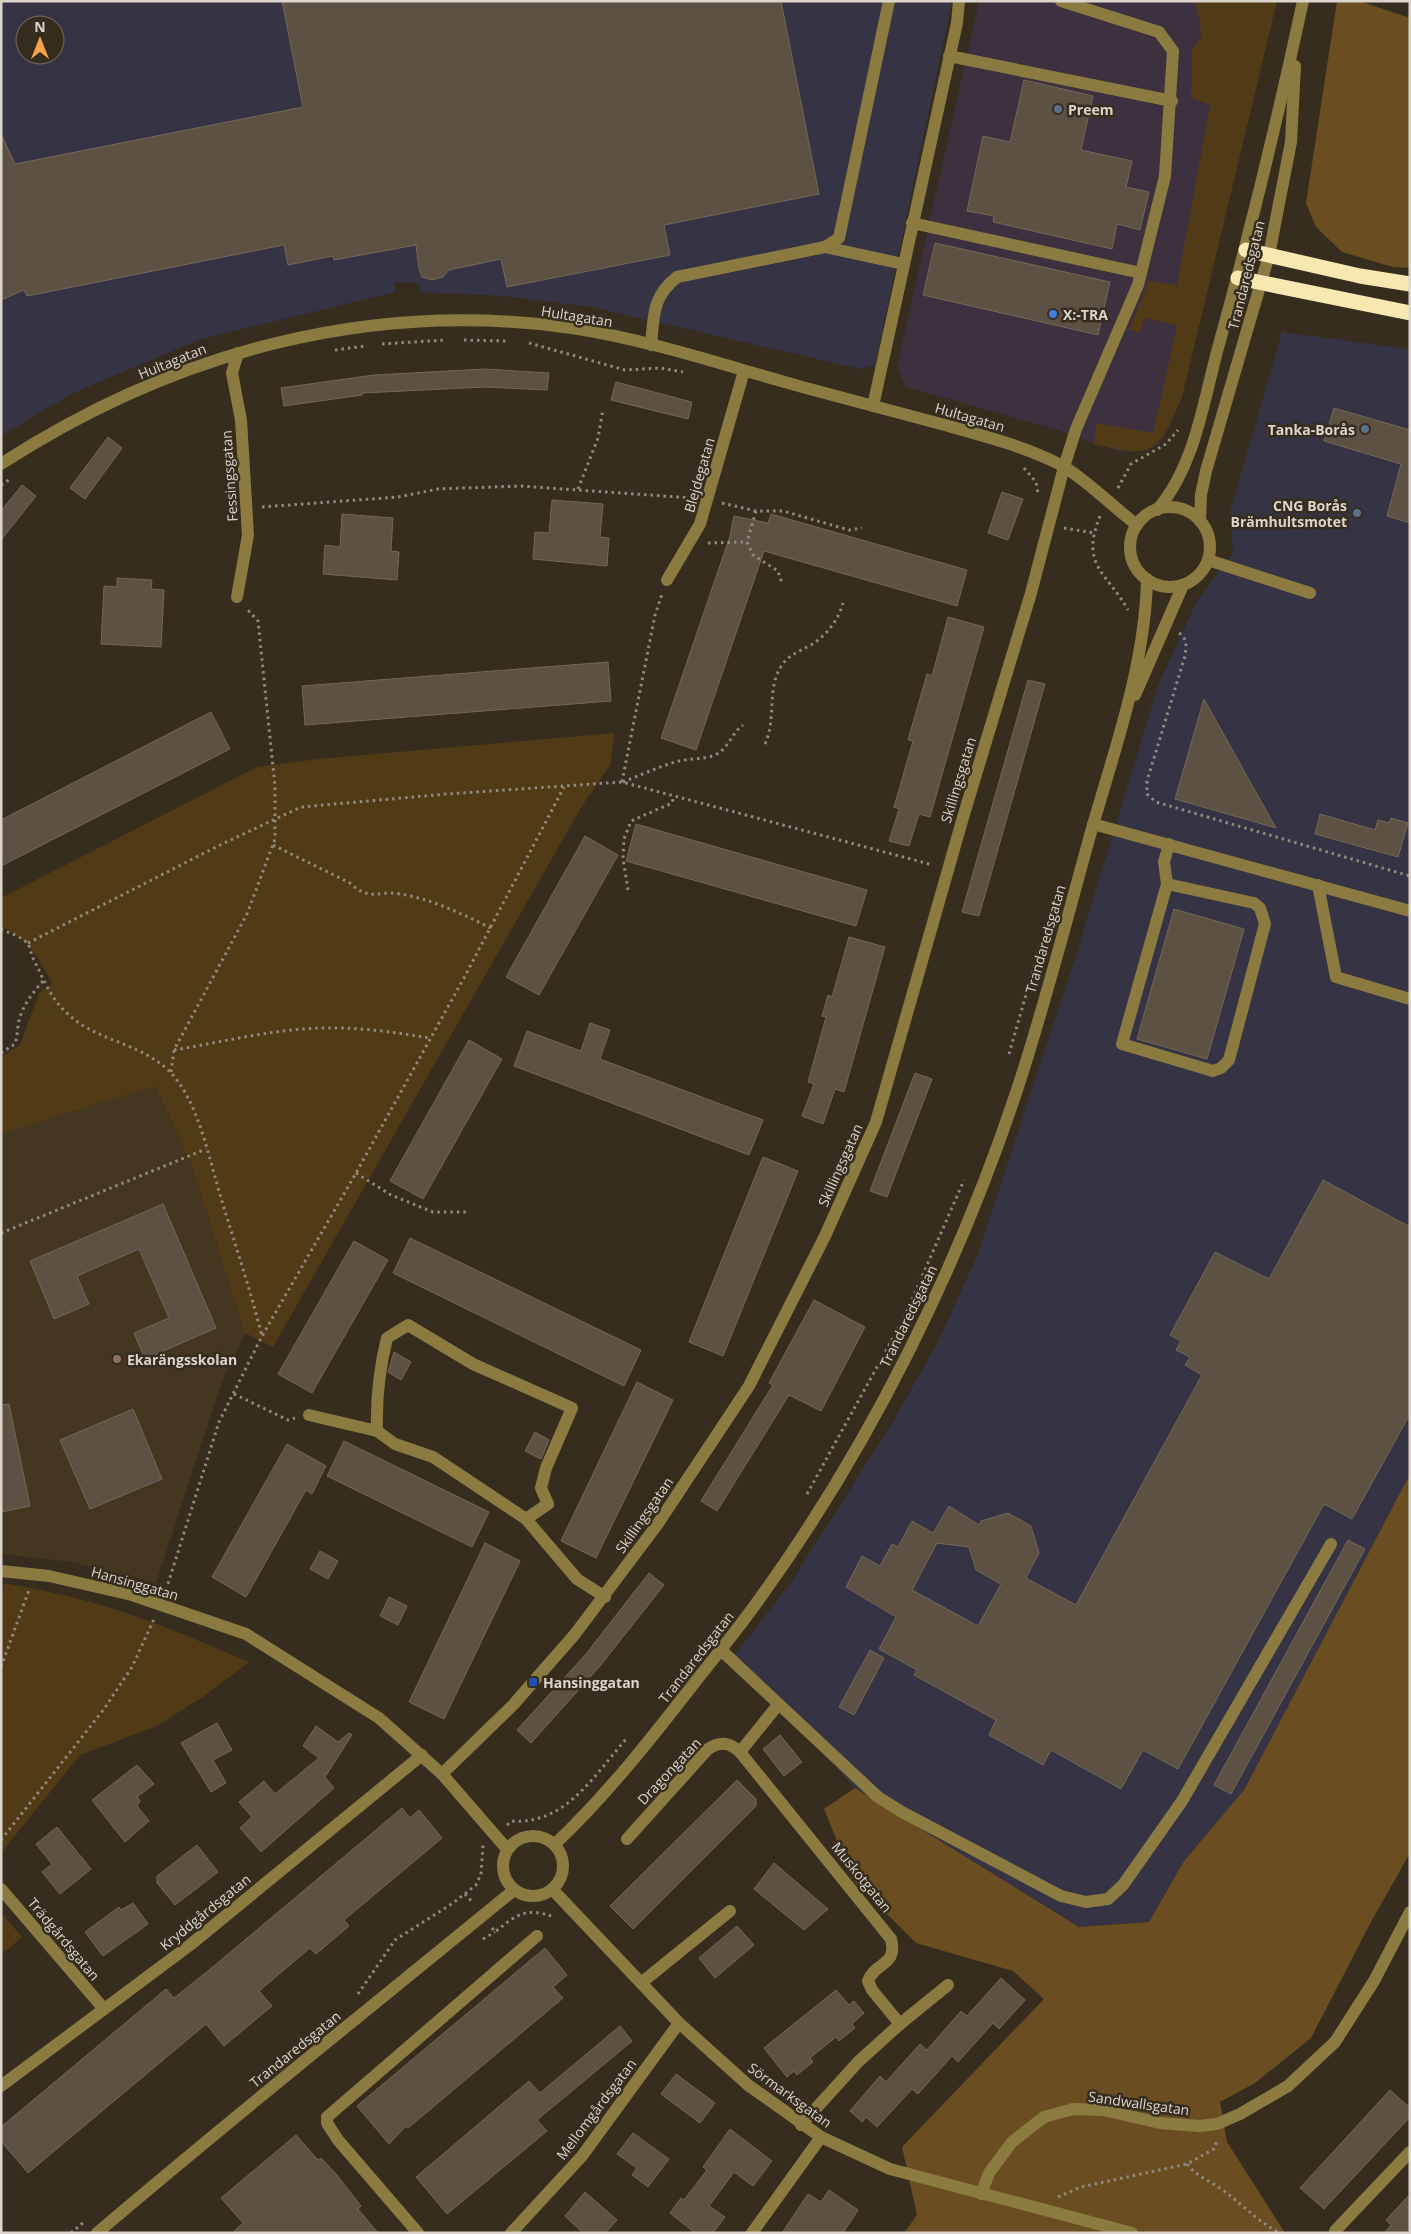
<svg xmlns="http://www.w3.org/2000/svg" width="1411" height="2234" font-family="'Open Sans',sans-serif">
<style>
.commercial{fill:#3e313f}
.industrial{fill:#363344;fill-rule:evenodd}
.built{fill:#443621}
.green{fill:#513a16}
.forest{fill:#6a4e21}
.building{fill:#5c5142;stroke:#736857;fill-rule:evenodd}
.lines{fill:none;stroke-linecap:round;stroke-linejoin:round}
.path{stroke:#90897d;stroke-width:3;stroke-dasharray:2.5 4;stroke-linecap:butt}
.minor{stroke:#8b7b41;stroke-width:12}
.highway{stroke:#f7e8b2;stroke-width:15}
.service-dot{fill:#5c6f8a;stroke:#372d1e;stroke-width:2}
.shop-dot{fill:#3f7fe0;stroke:#372d1e;stroke-width:2}
.education-dot{fill:#8d6e63;stroke:#372d1e;stroke-width:2}
.transit-dot{fill:#1a4fb4;stroke:#372d1e;stroke-width:2}
.labels{text-anchor:middle;dominant-baseline:central;stroke-width:5;stroke-linejoin:round;paint-order:stroke}
.poi-label{font-size:14px;font-weight:bold;fill:#dbd5cc;stroke:#372d1e;text-anchor:start}
.street-label{font-size:14px;fill:#dbd5cc;stroke:#372d1e}
</style>
<rect width="100%" height="100%" fill="#372d1e"/>
<polygon class="commercial" points="979,1 1277,1 1182,397 1165,436 1159,444 1144,451 1123,452 1094,444 1061,431 906,387 897,367"/>
<g class="industrial">
<path d="M1,1h951l-77,364 -14,4 -269,-62 -89,-11 -83,-4v-9l-25,-1v10l-194,47 -130,55 -70,42zM25,25h30v30h-30z"/>
<polygon points="1282,332 1410,349 1410,1474 1244,1790 1184,1861 1149,1922 1079,1927 855,1788 733,1657 790,1584 892,1423 938,1342 977,1256 1073,965 1159,683 1197,601 1233,553 1230,512"/>
</g>
<polygon class="built" points="155,1086 191,1163 245,1333 221,1384 156,1583 72,1562 1,1554 1,1134"/>
<g class="green">
<path d="M1194,1h83l-95,396c-24,54 -25,63 -88,47l2,-21 57,10 24,-107 -32,-9 -5,15 -11,-2 20,-49 28,4 33,-180 -19,-8 1,-47 9,-13 -1,-17z"/>
<path d="M615,733l-5,32 -28,41 -309,541 -28,-14 -54,-170 -36,-77 -154,48v-77l19,-12 19,-52 13,-9c-11,-24 -26,-47 -51,-58v-28l256,-131 61,-8z"/>
<path d="M4,1583c26,5 53,10 79,17 57,15 112,39 166,62l-45,34 -47,30 -77,29 -79,98v-259z"/>
<polygon points="1,1913 22,1937 1,1955"/>
</g>
<g class="forest">
<polygon points="1337,1 1359,1 1410,18 1410,268 1393,267 1342,252 1316,227 1306,203"/>
<polygon points="1410,1474 1410,1853 1372,1920 1311,2038 1255,2083 1220,2102 1227,2142 1285,2233 904,2233 917,2215 902,2147 1044,1999 1013,1971 916,1943 853,1880 824,1809 855,1788 1079,1927 1149,1922 1184,1861 1244,1790"/>
</g>
<g class="building">
<polygon points="282,1 781,1 819,194 664,225 670,255 507,287 501,259 449,270 443,277 432,280 422,277 419,269 416,245 334,260 333,256 288,265 284,245 27,296 24,290 1,300 1,134 15,164 303,107"/>
<polygon points="1024,80 1093,96 1081,150 1132,161 1126,187 1149,192 1140,230 1117,224 1112,249 993,222 994,216 967,211 983,136 1010,142"/>
<polygon points="935,243 1110,282 1098,335 923,295"/>
<polygon points="485,369 549,373 547,390 485,387 362,393 362,395 284,406 281,388 374,375"/>
<polygon points="616,382 692,402 688,419 611,400"/>
<polygon points="1334,408 1410,430 1410,523 1387,516 1401,464 1324,441"/>
<polygon points="108,437 122,448 85,499 70,488"/>
<polygon points="22,485 36,496 1,540 1,511"/>
<polygon points="1002,492 1023,499 1008,540 988,533"/>
<polygon points="552,500 603,504 600,537 609,538 607,566 533,559 535,532 549,533"/>
<polygon points="342,514 393,518 391,551 399,552 397,580 323,574 325,545 340,547"/>
<polygon points="771,514 967,570 957,606 764,551 696,750 661,738 730,536 734,516 768,523"/>
<polygon points="117,578 152,580 151,589 164,590 161,647 101,644 104,586 117,587"/>
<polygon points="948,617 984,627 930,817 919,814 909,846 889,841 899,809 894,807 913,741 908,740 927,674 932,676"/>
<polygon points="608,662 611,701 305,725 302,686"/>
<polygon points="1028,680 1045,684 979,916 962,912"/>
<polygon points="1204,699 1263,805 1276,828 1175,799"/>
<polygon points="211,712 230,749 1,866 1,820"/>
<polygon points="1320,814 1375,830 1378,820 1389,823 1391,818 1408,823 1398,857 1315,834"/>
<polygon points="636,824 867,890 856,926 626,861"/>
<polygon points="585,836 618,855 539,995 506,977"/>
<polygon points="1174,909 1244,929 1207,1059 1137,1039"/>
<polygon points="849,937 885,947 844,1092 835,1089 823,1124 802,1116 814,1084 808,1082 826,1017 822,1016 828,995 832,997"/>
<polygon points="590,1023 610,1030 600,1059 763,1120 749,1155 514,1066 527,1031 581,1051"/>
<polygon points="469,1040 502,1059 423,1199 390,1181"/>
<polygon points="915,1073 932,1079 887,1197 870,1191"/>
<polygon points="763,1157 798,1171 723,1356 689,1342"/>
<path d="M1323,1180l87,47v187l-58,105 -28,-15 -146,265 -35,-19 -22,39 -70,-39 -8,15 -54,-30 7,-15 -82,-45 3,-5 -38,-21 17,-32 -50,-30 16,-31 18,10 12,-22 6,3 14,-26 21,12 16,-27 30,19 2,-4 27,-8 23,13 8,27 -13,25 50,27 126,-230 -17,-10 5,-8 -14,-7 5,-9 -11,-6 45,-83 54,27zM937,1543l32,4 7,23 25,14 -23,42 -66,-36z"/>
<polygon points="163,1204 216,1328 145,1359 134,1333 169,1318 139,1249 77,1276 89,1304 54,1319 30,1261"/>
<polygon points="410,1238 641,1350 624,1386 393,1273"/>
<polygon points="354,1241 388,1260 312,1393 278,1374"/>
<polygon points="814,1300 865,1327 821,1411 789,1395 717,1511 701,1501 773,1385 769,1383"/>
<polygon points="394,1352 411,1362 401,1380 388,1372"/>
<polygon points="637,1382 673,1400 596,1558 561,1541"/>
<polygon points="9,1404 30,1506 1,1512 1,1405"/>
<polygon points="133,1409 162,1479 90,1509 60,1440"/>
<polygon points="535,1432 549,1440 541,1459 525,1451"/>
<polygon points="344,1441 489,1512 472,1547 327,1476"/>
<polygon points="287,1444 326,1466 312,1494 306,1490 246,1597 212,1577"/>
<polygon points="1348,1540 1365,1549 1231,1794 1214,1785"/>
<polygon points="485,1543 520,1561 444,1719 409,1702"/>
<polygon points="320,1551 338,1561 328,1579 310,1569"/>
<polygon points="649,1573 664,1585 600,1666 531,1743 517,1730 586,1654"/>
<polygon points="389,1597 407,1606 398,1625 380,1616"/>
<polygon points="870,1650 884,1658 854,1715 839,1707"/>
<polygon points="217,1723 232,1750 213,1760 226,1783 211,1792 181,1743"/>
<polygon points="316,1726 338,1742 349,1733 352,1735 325,1777 334,1788 261,1852 240,1828 252,1817 239,1802 264,1781 275,1794 319,1758 303,1746"/>
<polygon points="780,1735 802,1762 784,1776 763,1749"/>
<polygon points="137,1765 154,1784 137,1797 140,1801 137,1806 149,1821 125,1842 92,1800"/>
<polygon points="737,1780 756,1799 756,1806 633,1929 610,1906"/>
<polygon points="402,1808 410,1818 419,1810 442,1838 344,1920 349,1926 316,1954 310,1948 259,1991 272,2006 224,2046 206,2024 28,2173 1,2141 1,2127 166,1989 174,1998 214,1966"/>
<polygon points="57,1827 91,1869 60,1894 42,1872 52,1864 36,1844"/>
<polygon points="197,1845 218,1872 175,1905 157,1883 157,1876"/>
<polygon points="774,1863 828,1909 804,1930 754,1889"/>
<polygon points="133,1903 148,1924 103,1956 85,1932 119,1907 121,1910"/>
<polygon points="737,1926 754,1945 715,1978 699,1958"/>
<polygon points="545,1948 567,1975 553,1987 563,1998 408,2128 406,2126 389,2144 357,2106"/>
<polygon points="1001,1978 1025,2000 999,2029 993,2023 958,2062 952,2056 918,2094 912,2089 877,2127 866,2117 862,2122 850,2111 880,2076 886,2082 920,2044 927,2050 961,2011 967,2016"/>
<polygon points="836,1990 849,2005 854,2001 864,2013 852,2024 855,2028 839,2041 836,2037 810,2058 813,2062 797,2075 794,2071 787,2077 764,2048"/>
<polygon points="620,2026 632,2041 537,2120 547,2131 447,2214 416,2177 529,2081 540,2093"/>
<polygon points="676,2074 715,2103 700,2123 661,2094"/>
<polygon points="1390,2090 1410,2108 1410,2117 1324,2209 1300,2188"/>
<polygon points="730,2129 772,2161 753,2186 734,2172 709,2206 725,2217 713,2233 695,2233 670,2213 681,2198 684,2200 707,2170 703,2167"/>
<polygon points="633,2133 669,2159 648,2187 632,2175 637,2168 617,2154"/>
<polygon points="296,2135 318,2160 321,2158 336,2174 361,2206 358,2209 378,2233 232,2233 243,2223 221,2198"/>
<polygon points="829,2190 858,2210 843,2233 782,2233 808,2194 821,2202"/>
<polygon points="585,2192 617,2220 605,2233 583,2233 565,2216"/>
<polygon points="1410,2194 1410,2233 1384,2233 1391,2225 1386,2220"/>
</g>
<g class="lines">
<g class="path">
<polyline points="464,340 508,341"/>
<polyline points="529,343 625,370 660,368 683,372"/>
<polyline points="382,344 445,340"/>
<polyline points="335,350 366,346"/>
<polyline points="1024,468 1036,482 1038,494"/>
<polyline points="1,485 9,480"/>
<polyline points="1118,488 1131,464 1166,444 1178,430"/>
<polyline points="578,489 598,438 603,409"/>
<polyline points="722,503 756,511 783,511 849,530 862,528"/>
<polyline points="262,507 398,497 438,489 521,486 692,498"/>
<polyline points="756,511 747,542 753,555 778,571 782,583"/>
<path d="M1100,516c-20,50 6,55 28,94"/>
<polyline points="1064,528 1094,533"/>
<polyline points="708,543 747,542"/>
<path d="M1179,633c9,6 7,14 6,23l-38,125v13l9,8 254,74"/>
<path d="M765,744c12,-26 1,-56 17,-79 6,-9 16,-13 25,-18 18,-9 31,-26 36,-44"/>
<polyline points="622,782 655,615 662,594"/>
<path d="M623,782c18,-7 37,-16 56,-21 12,-3 26,-1 38,-7 12,-7 15,-21 26,-29"/>
<path d="M273,845l77,38c20,19 28,7 50,11 32,5 62,20 91,34"/>
<polyline points="628,890 623,858 624,839 631,821 672,803 674,796"/>
<path d="M1,929c8,4 22,8 27,15 2,3 3,10 5,14 10,20 18,42 36,57 28,26 71,28 99,55 30,28 41,89 53,128 14,46 29,91 41,138"/>
<polyline points="28,943 224,843 301,807 447,794 622,782 933,865"/>
<path d="M174,1050c49,-8 99,-21 148,-22 36,-1 72,4 107,10"/>
<path d="M1,1053l14,-9c3,-9 2,-19 5,-27 4,-13 14,-26 23,-36"/>
<polyline points="1009,1054 1041,942"/>
<polyline points="171,1072 174,1050 247,914 275,839 275,786 258,621 246,608"/>
<polyline points="356,1173 391,1195 433,1212 467,1212"/>
<polyline points="1,1233 206,1149"/>
<polyline points="234,1394 288,1420 295,1418"/>
<polyline points="807,1494 904,1318 964,1180"/>
<polyline points="166,1590 219,1422 262,1336 356,1173 465,976 564,787"/>
<polyline points="1,1667 29,1590"/>
<path d="M507,1825l5,-4c54,4 83,-47 115,-83"/>
<polyline points="1,1840 104,1709 132,1667 154,1619"/>
<polyline points="465,1894 473,1903"/>
<path d="M492,1928l3,4c22,-18 31,-25 59,-15"/>
<polyline points="483,1939 495,1932"/>
<polyline points="358,1994 395,1940 453,1903 476,1885 481,1874 483,1845"/>
<path d="M1187,2164c10,13 24,17 37,27 19,14 34,31 56,42"/>
<polyline points="1058,2197 1081,2187 1187,2164 1214,2149 1217,2140"/>
<polyline points="71,2233 84,2222"/>
</g>
<g class="minor">
<polyline points="949,56 1172,101"/>
<polyline points="912,223 1141,273"/>
<polyline points="825,247 903,264"/>
<path d="M651,345c3,-30 1,-48 26,-68l148,-30 14,-9 50,-237"/>
<polyline points="873,406 957,23 959,1"/>
<path d="M1,464c171,-111 367,-165 571,-136 79,12 157,39 234,60 45,12 90,24 135,36 40,11 83,22 120,41 26,15 52,42 76,60"/>
<circle cx="1170" cy="547" r="40"/>
<path d="M1157,510c38,-44 46,-107 61,-162 32,-115 60,-230 85,-347"/>
<polyline points="1200,521 1201,495 1206,471 1269,255 1291,142 1295,66"/>
<polyline points="1208,560 1310,593"/>
<polyline points="667,580 700,524 744,371"/>
<polyline points="237,597 248,535 241,420 232,373 238,353"/>
<polyline points="1135,695 1183,585"/>
<polyline points="1093,824 1410,911"/>
<polyline points="1167,884 1254,903 1260,908 1265,924 1229,1060 1221,1068 1213,1071 1122,1044 1167,884 1164,862 1169,844"/>
<polyline points="1318,885 1336,977 1410,999"/>
<polyline points="309,1415 377,1431"/>
<path d="M526,1519l22,-15 -7,-16 5,-20 26,-60 -99,-44 -65,-39 -21,13c-8,32 -11,61 -10,93l18,13 38,13 93,62 51,60 28,18"/>
<polyline points="1,1571 49,1576 132,1595 246,1634 379,1718 442,1774 507,1849"/>
<polyline points="721,1650 878,1797 902,1812 1061,1896 1086,1902 1108,1899 1123,1885 1182,1801 1331,1544"/>
<path d="M740,1752l151,187c7,28 -16,22 -23,42l4,9 28,34"/>
<polyline points="442,1774 513,1705 575,1634 657,1525 749,1386 825,1236 876,1122 964,814 1031,593 1064,467 1076,429 1138,285 1165,176 1173,51 1159,32 1061,1"/>
<circle cx="533" cy="1866" r="30"/>
<path d="M627,1839l81,-90c12,-8 21,-7 32,3l38,-47"/>
<path d="M555,1844c53,-50 99,-109 144,-167 21,-26 42,-52 61,-79 110,-152 198,-330 257,-508 26,-79 47,-160 69,-240 24,-89 59,-178 61,-271"/>
<polyline points="1,1889 104,2009"/>
<polyline points="552,1889 679,2023 748,2085 821,2137 890,2169 1132,2233"/>
<polyline points="641,1983 730,1911"/>
<polyline points="1,2086 190,1945 422,1755"/>
<polyline points="801,2125 858,2062 900,2024 948,1985"/>
<polyline points="981,2194 989,2173 1012,2142 1044,2117 1073,2109 1103,2110 1160,2123 1199,2126 1217,2124 1240,2114 1288,2086 1335,2042 1374,1981 1410,1912"/>
<polyline points="1335,2231 1410,2152"/>
<path d="M97,2233c137,-117 278,-229 417,-343"/>
<polyline points="418,2233 338,2140 327,2123 327,2117 537,1936"/>
<polyline points="511,2233 582,2156 679,2023"/>
<polyline points="752,2233 821,2137"/>
</g>
<g class="highway">
<polyline points="1246,250 1360,276 1410,284"/>
<polyline points="1238,278 1410,313"/>
</g>
</g>
<g class="service-dot">
<circle cx="1058" cy="109" r="5"/>
<circle cx="1365" cy="429" r="5"/>
<circle cx="1357" cy="513" r="5"/>
</g>
<circle class="shop-dot" cx="1053" cy="314" r="5"/>
<circle class="education-dot" cx="117" cy="1359" r="5"/>
<rect class="transit-dot" x="528" y="1677" width="10" height="10" rx="2.5"/>
<g class="labels">
<g class="poi-label">
<text x="1068" y="109">Preem</text>
<text x="1063" y="314">X:-TRA</text>
<text x="1355" y="429" text-anchor="end">Tanka-Borås</text>
<text x="1347" y="505" text-anchor="end">CNG Borås<tspan x="1347" dy="16">Brämhultsmotet</tspan></text>
<text x="127" y="1359">Ekarängsskolan</text>
<text x="543" y="1682">Hansinggatan</text>
</g>
<g class="street-label">
<text transform="translate(1246 275) rotate(-76)">Trandaredsgatan</text>
<text transform="translate(577 316) rotate(9)">Hultagatan</text>
<text transform="translate(172 361) rotate(-22)">Hultagatan</text>
<text transform="translate(970 417) rotate(16)">Hultagatan</text>
<text transform="translate(699 475) rotate(-74)">Blejdegatan</text>
<text transform="translate(229 476) rotate(-94)">Fessingsgatan</text>
<text transform="translate(958 780) rotate(-73)">Skillingsgatan</text>
<text transform="translate(1045 939) rotate(-74)">Trandaredsgatan</text>
<text transform="translate(840 1165) rotate(-66)">Skillingsgatan</text>
<text transform="translate(908 1316) rotate(-64)">Trandaredsgatan</text>
<text transform="translate(644 1515) rotate(-55)">Skillingsgatan</text>
<text transform="translate(135 1583) rotate(16)">Hansinggatan</text>
<text transform="translate(696 1657) rotate(-52)">Trandaredsgatan</text>
<text transform="translate(669 1771) rotate(-47)">Dragongatan</text>
<text transform="translate(862 1877) rotate(51)">Muskotgatan</text>
<text transform="translate(205 1912) rotate(-39)">Kryddgårdsgatan</text>
<text transform="translate(64 1939) rotate(50)">Trädgårdsgatan</text>
<text transform="translate(295 2049) rotate(-39)">Trandaredsgatan</text>
<text transform="translate(790 2095) rotate(36)">Sörmarksgatan</text>
<text transform="translate(1139 2103) rotate(8)">Sandwallsgatan</text>
<text transform="translate(596 2109) rotate(-53)">Mellomgårdsgatan</text>
</g>
</g>
<rect width="1411" height="2234" fill="none" stroke="#dbd5cc" stroke-width="5"/>
<g transform="translate(40 40)"><circle r="24" fill="#372d1e" stroke="#797064"/>
<path d="M0-4L9 19L0 12L-9 19Z" fill="#f7a14a"/>
<text y="-8" font-size="14" font-weight="bold" text-anchor="middle" fill="#dbd5cc">N</text>
</g>
</svg>
